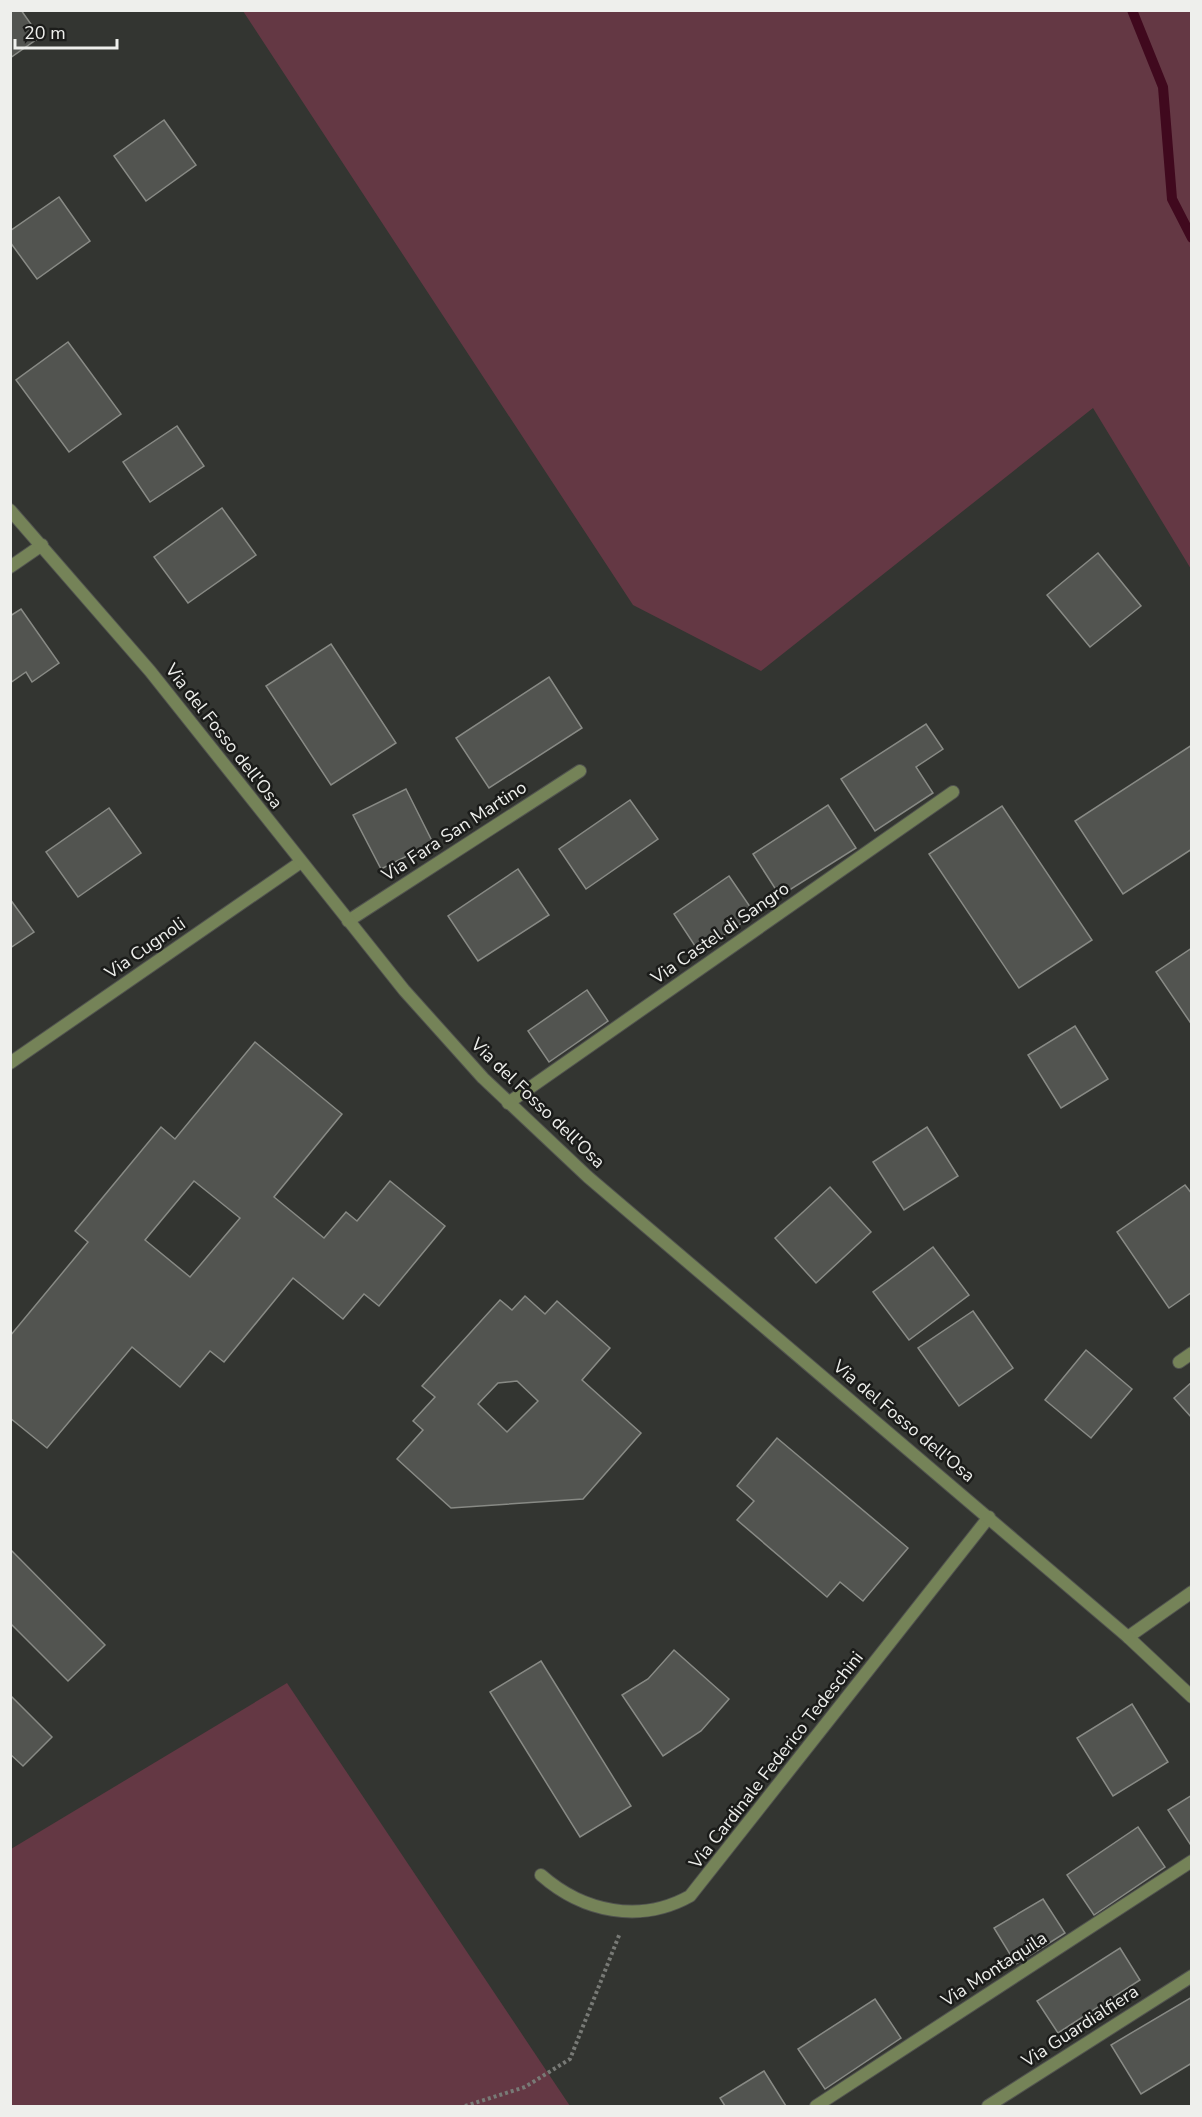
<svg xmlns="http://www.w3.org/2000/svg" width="1202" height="2117" font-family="'Nunito Sans',sans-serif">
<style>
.green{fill:#643844}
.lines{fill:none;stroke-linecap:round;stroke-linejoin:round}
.stream{stroke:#40091e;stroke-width:10}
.building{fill:#525450;stroke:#888a85;stroke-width:1.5;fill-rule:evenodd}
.service-casing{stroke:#51534f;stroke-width:14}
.minor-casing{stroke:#51534f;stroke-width:14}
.tertiary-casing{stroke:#51534f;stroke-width:14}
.path{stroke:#787a76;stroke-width:4;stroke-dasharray:3 3;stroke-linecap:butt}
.service{stroke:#758358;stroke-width:12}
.minor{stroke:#758358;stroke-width:12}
.tertiary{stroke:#758358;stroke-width:12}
.labels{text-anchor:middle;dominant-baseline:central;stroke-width:5;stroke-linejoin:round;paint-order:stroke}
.street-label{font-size:18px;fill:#eeefec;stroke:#1b1c1a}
</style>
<rect width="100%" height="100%" fill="#333531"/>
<g class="green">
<polygon points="243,11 1191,11 1191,569 1093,408 761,671 633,605"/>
<polygon points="287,1683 570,2106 11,2106 11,1849"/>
</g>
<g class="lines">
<polyline class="stream" points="1132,10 1163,87 1172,199 1192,238"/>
</g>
<g class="building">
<polygon points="10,10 21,10 40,37 10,58"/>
<polygon points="164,120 196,165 146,201 114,156"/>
<polygon points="59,197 90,241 37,279 10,242 10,231"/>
<polygon points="68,342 121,414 69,452 16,380"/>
<polygon points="177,426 204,466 150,502 123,462"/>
<polygon points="222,508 256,555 188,603 154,557"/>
<polygon points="1098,553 1141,606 1090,647 1047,595"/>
<polygon points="21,609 59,663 32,682 26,672 10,683 10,616"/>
<polygon points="331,644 396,743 331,785 266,686"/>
<polygon points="549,677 582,728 489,788 456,738"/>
<polygon points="926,724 943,749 916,767 933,793 875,831 841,779"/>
<polygon points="1192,745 1192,849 1123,894 1075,821"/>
<polygon points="406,789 433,843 381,869 353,815"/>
<polygon points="630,800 658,839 586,889 559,849"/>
<polygon points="828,805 856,848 780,896 753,854"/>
<polygon points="1002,806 1092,940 1019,988 929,854"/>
<polygon points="109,808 141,853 78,897 46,852"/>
<polygon points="518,869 549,915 478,961 448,916"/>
<polygon points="729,876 755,914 699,952 674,914"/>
<polygon points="10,899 34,932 10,948"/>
<polygon points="1192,948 1192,1025 1156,972"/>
<polygon points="587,990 608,1021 549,1062 528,1031"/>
<polygon points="1075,1026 1108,1079 1061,1108 1028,1055"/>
<path d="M255,1042l87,72 -68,83 50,41 22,-26 11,9 33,-40 55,45 -66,80 -15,-12 -21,25 -50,-41 -69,84 -14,-11 -30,36 -48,-40 -85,101 -37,-30v-82l78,-94 -13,-11 86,-104 14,12zM194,1181l46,37 -50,59 -45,-37z"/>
<polygon points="927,1127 958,1176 904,1210 873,1162"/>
<polygon points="1185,1185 1192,1194 1192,1292 1169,1308 1117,1232"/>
<polygon points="830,1187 871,1232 816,1283 775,1238"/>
<polygon points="933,1247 969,1295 909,1340 873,1292"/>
<path d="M525,1296l20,18 12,-13 53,47 -28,32 59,53 -58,66 -132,9 -54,-49 26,-29 -10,-9 22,-24 -13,-11 78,-86 12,10zM517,1381l21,20 -31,31 -29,-28 20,-21z"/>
<polygon points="973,1311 1013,1368 959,1406 918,1348"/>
<polygon points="1086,1350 1132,1389 1091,1438 1045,1400"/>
<polygon points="1192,1382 1192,1418 1174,1398"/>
<polygon points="777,1438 908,1548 863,1601 840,1582 827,1597 737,1520 754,1501 737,1486"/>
<polygon points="10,1549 105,1645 68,1681 10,1623"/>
<polygon points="674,1650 729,1699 701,1731 663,1756 622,1695 648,1679"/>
<polygon points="541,1661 631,1806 580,1837 490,1692"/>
<polygon points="10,1695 52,1737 23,1766 10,1754"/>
<polygon points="1132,1704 1168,1762 1113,1796 1077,1738"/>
<polygon points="1192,1795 1192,1847 1168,1810"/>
<polygon points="1138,1827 1165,1867 1094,1915 1067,1875"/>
<polygon points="1043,1899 1065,1933 1016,1964 994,1928"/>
<polygon points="1120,1948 1140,1980 1058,2033 1037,2001"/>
<polygon points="1192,1997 1192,2063 1141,2094 1111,2045"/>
<polygon points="875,1999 901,2038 825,2089 798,2049"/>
<polygon points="764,2071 786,2106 725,2106 720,2098"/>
</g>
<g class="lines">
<g class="service-casing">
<polyline id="service" points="1179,1362 1192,1353"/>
</g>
<g class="minor-casing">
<g id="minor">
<polyline points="10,567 42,545"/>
<polyline points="348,921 580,771"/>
<polyline points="10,1063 301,862"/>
<polyline points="508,1103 953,792"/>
<polyline points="1128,1637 1192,1592"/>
<path d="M541,1875c42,37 99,49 149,21l299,-379"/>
<polyline points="816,2106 1192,1861"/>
<polyline points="988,2106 1192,1976"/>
</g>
</g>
<g class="tertiary-casing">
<polyline id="tertiary" points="10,510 150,671 404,990 483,1078 588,1177 1128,1637 1192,1697"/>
</g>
<polyline class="path" points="465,2106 525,2087 570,2059 620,1933"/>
<use href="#service" class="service"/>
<use href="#minor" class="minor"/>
<use href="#tertiary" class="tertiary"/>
</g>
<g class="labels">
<g class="street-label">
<text transform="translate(224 736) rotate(52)">Via del Fosso dell'Osa</text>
<text transform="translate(454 831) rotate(-33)">Via Fara San Martino</text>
<text transform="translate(720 933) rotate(-35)">Via Castel di Sangro</text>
<text transform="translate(145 948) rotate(-35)">Via Cugnoli</text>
<text transform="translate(538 1103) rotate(44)">Via del Fosso dell'Osa</text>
<text transform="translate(904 1421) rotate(40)">Via del Fosso dell'Osa</text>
<text transform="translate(776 1760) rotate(-52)">Via Cardinale Federico Tedeschini</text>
<text transform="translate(994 1969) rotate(-33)">Via Montaquila</text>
<text transform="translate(1080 2026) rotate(-33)">Via Guardialfiera</text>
</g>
</g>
<rect width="1202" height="2117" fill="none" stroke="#eeefec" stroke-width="24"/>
<path d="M15 39v9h102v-9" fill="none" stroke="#eeefec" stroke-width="3"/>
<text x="24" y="39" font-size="18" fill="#eeefec" stroke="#1b1c1a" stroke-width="4.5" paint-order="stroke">20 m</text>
</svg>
